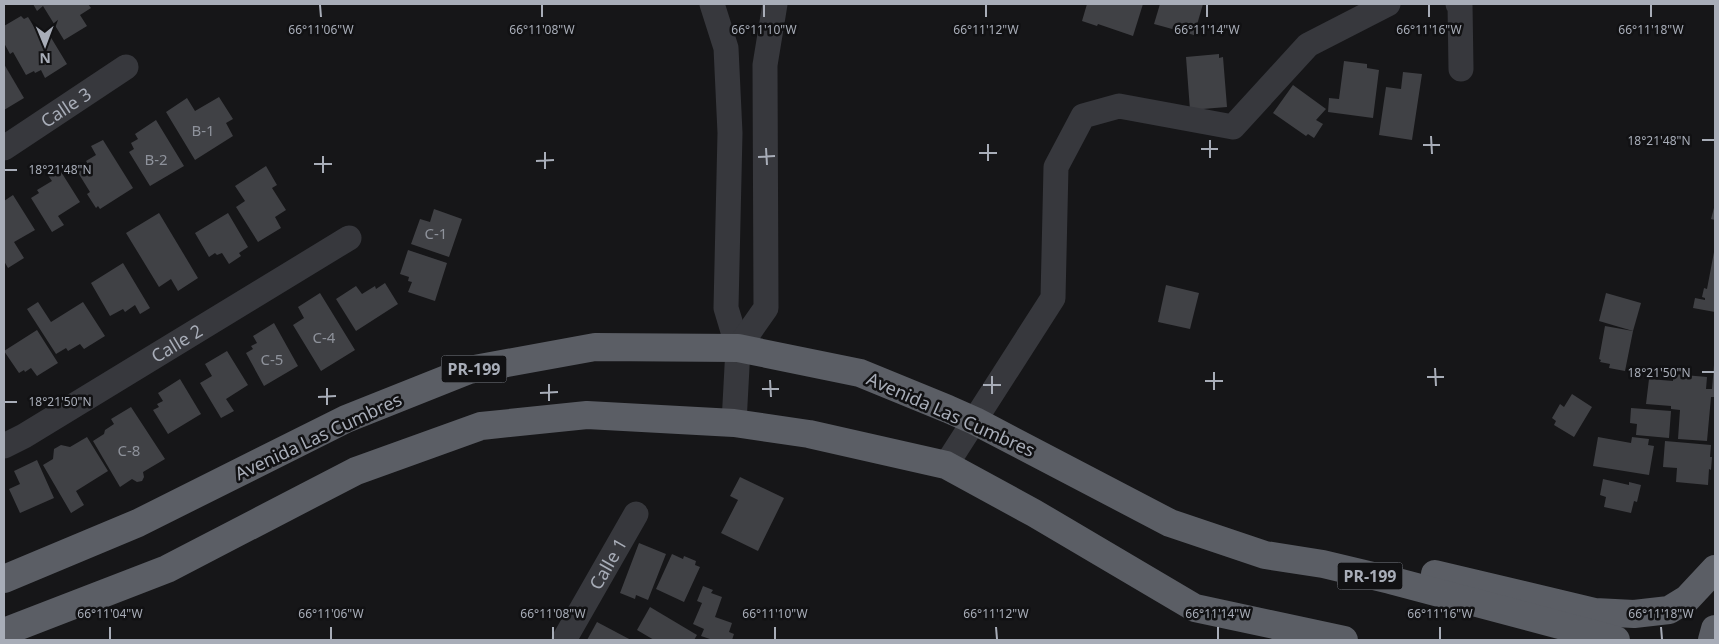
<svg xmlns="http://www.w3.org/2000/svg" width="1719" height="644" font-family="'Noto Sans',sans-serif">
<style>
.building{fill:#404145}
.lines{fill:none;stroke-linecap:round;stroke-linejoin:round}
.minor{stroke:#37383d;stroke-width:25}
.trunk{stroke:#5b5e65;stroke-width:28}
.ticks{fill:none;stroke:#a8adb8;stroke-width:2}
.labels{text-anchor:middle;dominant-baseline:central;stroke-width:5;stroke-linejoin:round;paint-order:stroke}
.number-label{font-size:15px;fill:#8e929b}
.shield{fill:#111113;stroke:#7b7e86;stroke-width:1}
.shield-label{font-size:16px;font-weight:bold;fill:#a8adb8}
.street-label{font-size:18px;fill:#a8adb8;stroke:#111113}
.ticks-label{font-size:12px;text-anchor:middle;fill:#a8adb8;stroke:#111113;stroke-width:5;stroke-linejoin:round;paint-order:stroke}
</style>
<rect width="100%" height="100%" fill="#161618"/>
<g class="building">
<polygon points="33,4 88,4 91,8 80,15 87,26 64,40 43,6 37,11"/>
<polygon points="1087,4 1143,4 1133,36 1098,24 1097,26 1082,21"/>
<polygon points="1160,4 1203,4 1194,35 1154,24"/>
<polygon points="21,16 24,19 28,17 39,35 47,31 67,64 45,78 41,70 35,73 34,71 26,75 13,52 10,54 4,43 4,26"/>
<polygon points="1219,54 1219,58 1223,57 1227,107 1190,110 1186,57"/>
<polygon points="1344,61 1367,64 1367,68 1379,70 1373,118 1328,112 1329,98 1339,99"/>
<polygon points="4,64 24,98 4,110"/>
<polygon points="1403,72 1422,74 1412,140 1379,135 1386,87 1401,89"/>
<polygon points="1293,85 1326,109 1316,120 1323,124 1314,138 1308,134 1306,136 1273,113"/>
<polygon points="219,97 233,119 226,123 233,136 195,160 166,112 187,98 195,111"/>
<polygon points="156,120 184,166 150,186 129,152 134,149 131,143 138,139 135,134"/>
<polygon points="103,140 133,188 100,209 98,206 96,208 87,194 90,192 77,171 88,164 86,161 96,155 91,146"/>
<polygon points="266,166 277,185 272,188 286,210 275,217 281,228 258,242 236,207 245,201 235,186"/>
<polygon points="58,167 80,202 58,216 64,225 52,232 31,198 39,193 37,190 52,181 47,174"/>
<polygon points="13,195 35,230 14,242 24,258 8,268 4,261 4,201"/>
<polygon points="1715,204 1715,220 1711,219"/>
<polygon points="434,209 462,219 449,257 411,244 420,219 430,222"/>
<polygon points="159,213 198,278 178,291 171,279 159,287 126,233"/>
<polygon points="228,213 248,247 239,253 241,256 229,264 222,253 217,255 215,253 209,257 195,233"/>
<polygon points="408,250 447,263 435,301 408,292 412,282 408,281 409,277 400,274"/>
<polygon points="1714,252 1715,252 1715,312 1693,308 1695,298 1705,300 1705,298 1702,297 1704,288 1707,289"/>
<polygon points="123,263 150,308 140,314 135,305 125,312 123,309 110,316 91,283"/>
<polygon points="385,283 398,304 356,331 336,299 356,286 362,294 375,286 376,289"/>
<polygon points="1166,285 1199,293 1190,329 1158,322"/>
<polygon points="320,293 355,350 321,371 293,325 304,318 298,307"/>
<polygon points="1606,293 1641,303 1633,331 1599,321"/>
<polygon points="38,302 51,322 83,302 105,336 84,349 80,344 68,351 66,348 56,354 27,309"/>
<polygon points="274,323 298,366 264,386 246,353 253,349 251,346 257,343 253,336"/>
<polygon points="1605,326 1633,331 1625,371 1609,368 1610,364 1600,362 1601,360 1599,359"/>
<polygon points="37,330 58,363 37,376 31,368 25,372 24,370 19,373 4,351"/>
<polygon points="227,351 248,385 226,399 234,411 221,418 200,383 212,376 205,364"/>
<polygon points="1714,365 1715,365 1715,397 1711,397 1707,441 1678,439 1680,410 1671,409 1671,406 1646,404 1649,379 1673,381 1673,374 1707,377 1706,389 1712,389"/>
<polygon points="180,379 201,414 168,434 153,410 159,407 157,404 163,401 158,393"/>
<polygon points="1572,394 1592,407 1574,437 1554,425 1556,421 1552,418 1560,404 1564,407"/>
<polygon points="131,407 165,459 143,472 144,477 142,481 137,482 132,479 120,487 93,441 104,434 105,430 114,424 111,419"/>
<polygon points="1631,408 1671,411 1669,438 1636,435 1637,424 1630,423"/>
<polygon points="87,437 108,471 76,491 84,505 71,513 43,465 53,459 54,449 61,445 70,447"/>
<polygon points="1598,437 1631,443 1632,437 1649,439 1648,445 1654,446 1649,475 1593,466"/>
<polygon points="1665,441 1711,445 1710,457 1712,457 1711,470 1709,469 1708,485 1676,482 1677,468 1663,467"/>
<polygon points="37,460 54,498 20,513 9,489 20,484 14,471"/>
<polygon points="740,477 784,498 758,551 721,533 738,500 730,496"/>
<polygon points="1603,479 1629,485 1629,482 1641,485 1637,502 1634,501 1631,513 1604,507 1606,497 1600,495"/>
<polygon points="639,543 666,554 648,600 636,595 635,599 620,593"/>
<polygon points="672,554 683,559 684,556 696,561 695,565 700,567 684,602 656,589"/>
<polygon points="703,586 713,590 711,593 722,597 715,617 732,623 729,632 734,634 732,640 713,640 701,636 704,629 693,624 702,603 697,601"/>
<polygon points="650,607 697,635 694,640 654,640 637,630"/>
<polygon points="597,622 631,640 587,640"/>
</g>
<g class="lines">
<g class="minor">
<polyline points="712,4 726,48 730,133 726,308 738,348 734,423"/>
<polyline points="1458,4 1460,4 1461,69"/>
<path id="s1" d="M4,148l122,-81"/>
<polyline points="738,348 766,308 765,65 775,4"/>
<path id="s2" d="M4,446l20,-10 325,-198"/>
<polyline points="946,465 1053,298 1056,167 1083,116 1119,106 1233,127 1308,45 1388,4"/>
<path id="s3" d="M564,640l72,-126"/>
</g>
<g class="trunk">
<polyline points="1435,574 1595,612 1634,614 1669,610 1687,599 1715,569"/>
<polyline points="4,579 138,523 346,419 469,370 595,347 738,348 860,373 948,409 975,421 1170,523 1265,555 1323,564 1390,580 1616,640"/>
<polyline points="4,632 167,569 356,471 481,426 587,415 734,423 809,434 946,465 1034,513 1195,608 1344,640"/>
<polyline points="1712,640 1715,629"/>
</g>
</g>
<path class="ticks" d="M320,5l1,12M542,5v12M764,5v12M986,5v12M1207,5v12M1429,5v12M1651,5v12M1431,136l1,18M1210,140v18M1702,140h12M988,144v17M1423,145h17M766,148l1,17M1201,149h17M545,152v17M979,153h18M323,156v17M758,157l17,-1M536,161l18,-1M314,164h18M5,170h12M1435,368l1,18M1214,372v18M1702,372h12M992,376v18M1427,377h17M770,380l1,17M1205,381h18M549,384v17M983,385h18M327,388v17M762,389h17M540,393l18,-1M318,397l18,-1M5,402h12M110,627v12M331,627v12M553,627v12M775,627v12M996,627l1,12M1218,627v12M1440,627v12M1661,627l1,12"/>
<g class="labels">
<g class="number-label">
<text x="203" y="130">B-1</text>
<text x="156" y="159">B-2</text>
<text x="436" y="233">C-1</text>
<text x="324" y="337">C-4</text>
<text x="272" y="359">C-5</text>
<text x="129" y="450">C-8</text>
</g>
<g class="shield">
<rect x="441.5" y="355.5" width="65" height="27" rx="4"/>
<rect x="1337.5" y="562.5" width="65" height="27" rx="4"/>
</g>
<g class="shield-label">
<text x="474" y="369">PR-199</text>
<text x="1370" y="576">PR-199</text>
</g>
<g class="street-label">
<text stroke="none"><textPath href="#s1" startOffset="74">Calle 3</textPath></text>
<text stroke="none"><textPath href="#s2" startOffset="201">Calle 2</textPath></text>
<text transform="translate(951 414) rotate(24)">Avenida Las Cumbres</text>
<text transform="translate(318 436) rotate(-25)">Avenida Las Cumbres</text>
<text stroke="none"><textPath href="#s3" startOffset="88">Calle 1</textPath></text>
</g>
</g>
<g class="ticks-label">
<text x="321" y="34">66°11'06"W</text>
<text x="542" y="34">66°11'08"W</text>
<text x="764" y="34">66°11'10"W</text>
<text x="986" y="34">66°11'12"W</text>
<text x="1207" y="34">66°11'14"W</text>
<text x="1429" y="34">66°11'16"W</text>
<text x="1651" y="34">66°11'18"W</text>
<text x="1659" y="145">18°21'48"N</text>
<text x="60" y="174">18°21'48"N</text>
<text x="1659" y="377">18°21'50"N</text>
<text x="60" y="406">18°21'50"N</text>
<text x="110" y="618">66°11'04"W</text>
<text x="331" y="618">66°11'06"W</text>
<text x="553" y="618">66°11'08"W</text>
<text x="775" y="618">66°11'10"W</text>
<text x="996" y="618">66°11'12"W</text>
<text x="1218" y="618">66°11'14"W</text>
<text x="1440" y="618">66°11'16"W</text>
<text x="1661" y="618">66°11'18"W</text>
</g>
<rect width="1719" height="644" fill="none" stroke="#a8adb8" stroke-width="10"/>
<g transform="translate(45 45) rotate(179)" stroke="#111113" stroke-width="4" paint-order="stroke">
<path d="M0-4L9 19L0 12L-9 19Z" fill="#a8adb8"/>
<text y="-8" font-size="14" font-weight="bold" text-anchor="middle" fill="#a8adb8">N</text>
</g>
</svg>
